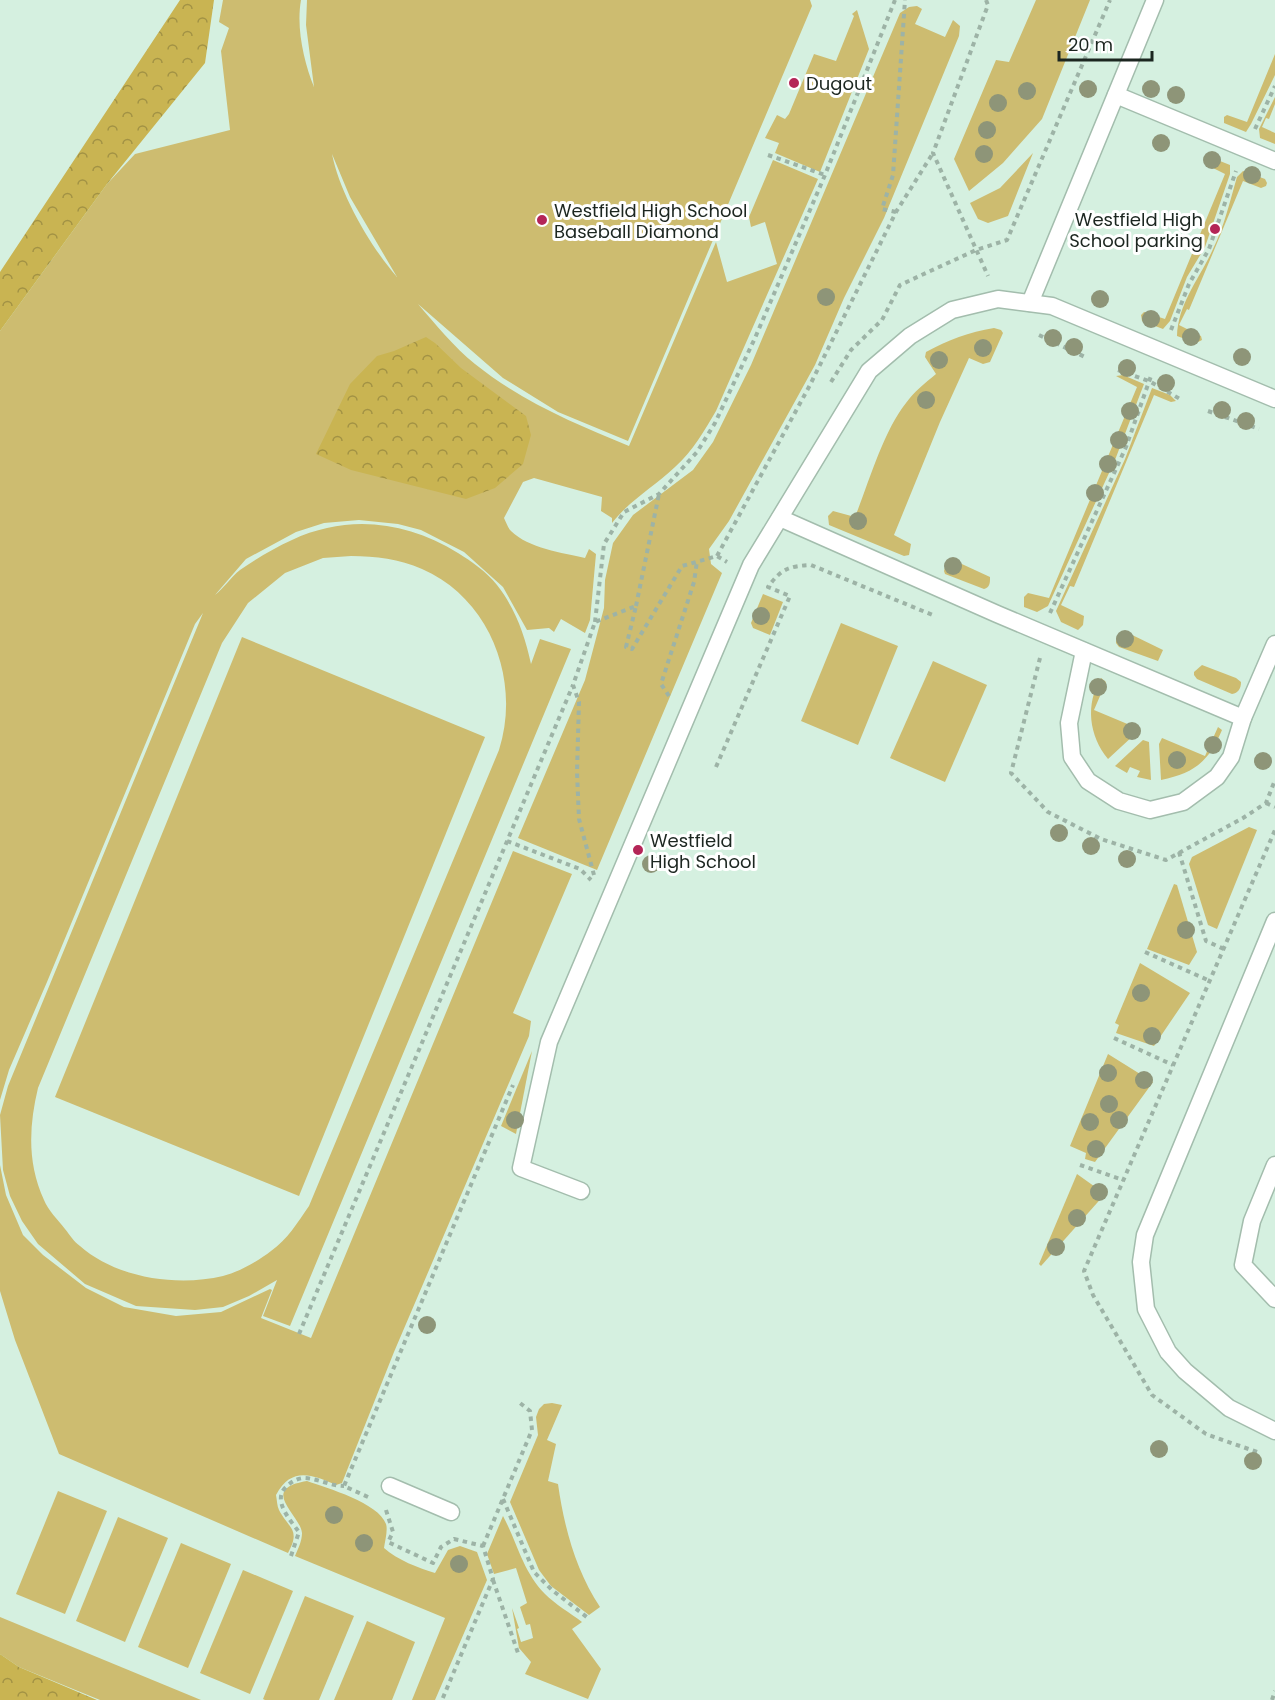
<svg xmlns="http://www.w3.org/2000/svg" width="1275" height="1700" font-family="Poppins,sans-serif">
<style>
.grass{fill:#cdbc70;fill-rule:evenodd}
.forest{fill:url(#forest-crowns)}
.lines{fill:none;stroke-linecap:round;stroke-linejoin:round}
.service-casing{stroke:#a3bdad;stroke-width:19}
.path{stroke:#9db3a6;stroke-width:4;stroke-dasharray:4.5 4.5;stroke-linecap:butt}
.service{stroke:#fff;stroke-width:16}
.tree{fill:#8e9578}
.poi-dot{fill:#b42557;stroke:#fff;stroke-width:2}
.labels{text-anchor:middle;dominant-baseline:central;stroke-width:6;stroke-linejoin:round;paint-order:stroke}
.poi-label{font-size:18px;fill:#1c2620;stroke:#fff;text-anchor:start}
</style>
<defs>
<pattern id="forest-crowns" width="20" height="18" patternUnits="userSpaceOnUse" patternTransform="scale(1.5)"><rect width="20" height="18" fill="#c9b452"/><path d="M2 6a3 3 0 1 1 6 0M12 15a3 3 0 1 1 6 0" fill="none" stroke="#a29244"/></pattern>
</defs>
<rect width="100%" height="100%" fill="#d5f0e0"/>
<g class="grass">
<path d="M223,0h78c-5,28 3,62 13,87l-8,-62 1,-25h503l2,6 -184,435 -70,-29 -55,-34 -85,-74c18,21 36,43 57,60 46,37 100,60 154,82l87,-204 11,40 50,-18 -12,-42 -14,5 -2,-10 24,-57 45,19 -102,232c-12,20 -23,40 -41,56 -21,20 -45,33 -63,56v-5l-11,-7 1,-14 -68,-19 -11,4 -19,36c2,4 4,10 7,13 17,17 52,22 74,27l4,-9 7,5 -6,66 -5,13 -24,-14 -7,13 -5,-4 -22,2 -24,-43 -39,-35 -43,-22 -23,-6 -39,-4 -35,3 -28,9 -50,27 -31,36c8,-6 16,-18 25,-25 16,-11 34,-22 52,-30 56,-26 114,-19 166,13 13,8 29,19 39,32 18,23 28,50 34,79l9,-25 31,10 -281,677 -27,-10 14,-36 -28,16 -26,11 -28,3 -59,-4 -51,-22 -47,-40 -16,-23 -12,-25 -7,-26 -3,-55 8,-29 195,-473 -8,11 -148,358 -38,88 -9,30v-769l107,-147 28,-30 95,-24 -9,-79 8,-23 -10,-6zM332,154l18,43 47,80c-27,-31 -57,-83 -65,-123zM351,556c25,0 48,3 71,13 69,30 99,112 77,181l-190,456c-11,16 -22,34 -38,45 -13,10 -32,21 -48,25 -46,11 -107,2 -143,-30 -6,-4 -10,-11 -15,-17 -7,-9 -17,-19 -21,-29 -17,-37 -15,-74 -6,-112l184,-445 26,-40 37,-30 38,-15z"/>
<polygon points="1036,0 1090,0 1042,119 1003,163 969,191 954,159 996,60 1009,62"/>
<polygon points="917,6 922,9 915,24 945,37 953,20 960,26 959,36 884,218 844,298 815,365 729,521 709,549 711,564 722,573 597,870 518,838 585,680 604,608 605,580 613,543 633,515 693,470 713,442 751,365 900,13 909,7"/>
<polygon points="857,10 869,49 820,172 775,153 779,143 765,138 777,115 785,119 789,114 814,54 836,61 854,16 852,14"/>
<polygon points="1275,54 1275,75 1251,124 1246,132 1224,123 1224,117 1227,115 1247,122"/>
<polygon points="1275,97 1275,104 1269,119 1266,118 1262,127 1275,133 1275,144 1260,138 1259,129"/>
<polygon points="1033,153 1008,216 988,223 978,219 970,203 1000,188"/>
<polygon points="1210,157 1230,165 1230,174 1205,247 1187,277 1170,321 1163,329 1142,321 1141,315 1144,312 1165,319 1225,174 1207,165 1206,158"/>
<path d="M1243,171l22,8 2,4 -1,3 -5,2 -18,-7 -54,129 -2,-1 -8,16 22,11 1,4 -6,3 -19,-7c1,-33 23,-58 36,-87 11,-22 17,-48 24,-72z"/>
<path d="M994,328l7,2 2,3 -13,29 -7,2 -14,-6 -29,64 -46,113 17,9 -2,11 -5,1 -75,-31 -1,-9 5,-5 22,6c14,-35 28,-85 51,-114 8,-11 19,-20 30,-29l-11,-17 1,-5c22,-12 43,-20 68,-24z"/>
<polygon points="1123,375 1144,384 1115,460 1048,606 1037,612 1024,607 1024,597 1028,593 1049,598 1137,387 1116,376"/>
<polygon points="1152,388 1170,395 1176,401 1171,402 1154,395 1074,587 1070,586 1061,605 1084,616 1083,625 1078,630 1061,622 1056,611 1125,459"/>
<path d="M951,559l39,18c0,6 0,10 -6,12l-39,-15 -1,-3 3,-10z"/>
<polygon points="763,594 783,602 770,635 753,628 751,623"/>
<polygon points="841,623 898,646 858,745 801,721"/>
<path d="M1124,631l39,19 -5,11 -39,-14 -3,-4c0,-6 2,-10 8,-12z"/>
<polygon points="242,637 485,737 299,1196 55,1097"/>
<polygon points="933,661 987,685 945,782 890,758"/>
<path d="M1202,665l34,13 5,4c0,7 -3,11 -9,12l-35,-15 -3,-4v-3z"/>
<path d="M1101,678l5,4 -12,28 43,18 -3,7 -26,24c-19,-23 -23,-55 -7,-81z"/>
<path d="M1218,727l4,3c-13,31 -27,43 -61,50l-2,-36 3,-6 43,18z"/>
<polygon points="1143,740 1149,742 1151,780 1137,777 1140,771 1130,767 1127,773 1115,766"/>
<polygon points="1249,827 1257,830 1217,929 1208,925 1189,864 1192,857"/>
<path d="M513,851l59,23 -59,139 18,8 -2,15 -135,316 -52,131 -6,2c-25,-11 -45,-18 -60,10 1,5 1,11 3,15 10,19 22,19 9,43l-229,-99 -44,-114 -15,-49v-126l6,30 17,40 20,20 43,33 38,19 52,9 45,-4 49,-23 2,1 -11,28 50,20z"/>
<polygon points="1174,884 1177,885 1197,952 1189,965 1147,949"/>
<polygon points="1140,963 1190,993 1154,1046 1116,1033 1119,1025 1115,1023"/>
<polygon points="532,1051 516,1134 501,1126"/>
<polygon points="1108,1054 1153,1082 1095,1162 1085,1159 1086,1153 1070,1146"/>
<polygon points="1077,1174 1105,1194 1041,1266 1039,1264"/>
<path d="M552,1403l10,2 -15,35 9,4 -8,37 10,3c6,43 18,87 42,123l-11,8 -38,-29 -12,-16 -29,-68 28,-67 -2,-18 3,-8 5,-5z"/>
<path d="M307,1481c20,7 72,22 79,43 2,6 -1,17 -2,24 13,12 35,20 51,25l13,-23 12,-4 17,6 10,28 -52,120h-23l33,-82 -150,-62c3,-7 7,-15 7,-23 -2,-19 -44,-44 5,-52z"/>
<polygon points="58,1491 107,1511 65,1614 16,1594"/>
<path d="M503,1516c14,26 20,56 42,78 10,10 25,19 37,28l-10,7 29,40 -13,30 -63,-25 6,-12 -12,-14 -7,-40 7,20 -2,1 4,13 12,-4 -3,-14 -4,1 -6,-18 7,-4 -11,-35 -22,6 -7,-20z"/>
<polygon points="118,1517 168,1538 125,1642 76,1621"/>
<polygon points="181,1543 231,1564 188,1668 138,1647"/>
<polygon points="243,1570 293,1591 250,1694 200,1673"/>
<polygon points="305,1596 354,1616 319,1700 265,1700 263,1699"/>
<polygon points="0,1617 201,1700 100,1700 19,1667 0,1654"/>
<polygon points="367,1621 415,1642 392,1700 334,1700"/>
</g>
<g class="forest">
<polygon points="180,0 214,0 205,63 107,184 0,331 0,272"/>
<polygon points="426,337 435,343 461,368 526,416 531,435 523,464 495,488 466,499 351,470 316,454 350,384 377,356 394,351"/>
<polygon points="0,1654 19,1667 97,1700 0,1700"/>
</g>
<g class="lines">
<g class="service-casing">
<g id="service">
<polyline points="1116,95 1275,161"/>
<polyline points="1030,303 1155,0"/>
<polyline points="780,518 997,614 1243,718 1275,644"/>
<polyline points="1084,651 1069,723 1072,757 1088,781 1119,801 1150,810 1183,802 1217,777 1231,757 1243,718"/>
<polyline points="1275,921 1145,1235 1141,1262 1146,1309 1168,1352 1185,1371 1229,1408 1275,1431"/>
<polyline points="1275,1165 1252,1221 1243,1265 1275,1299"/>
<polyline points="581,1191 521,1168 549,1042 751,565 869,371 910,336 952,310 998,299 1052,306 1275,399"/>
<polyline points="390,1486 451,1512"/>
</g>
</g>
<g class="path">
<polyline points="986,0 988,5 933,153 988,276"/>
<polyline points="1255,129 1275,86"/>
<polyline points="768,155 825,175"/>
<polyline points="896,212 882,209 893,175 905,0"/>
<polyline points="1171,330 1189,284 1209,249 1236,171"/>
<polyline points="1039,335 1085,357"/>
<polyline points="1118,370 1149,381 1180,399"/>
<polyline points="831,382 851,350 882,320 900,285 976,250 1007,240 1110,0"/>
<polyline points="1208,411 1259,429"/>
<polyline points="717,556 810,385 896,212 933,153"/>
<polyline points="636,606 659,494"/>
<polyline points="1050,613 1126,447 1151,376"/>
<polyline points="595,622 604,544 624,512 659,494 697,452 715,423 755,338 825,175 895,0"/>
<polyline points="1040,658 1011,773 1048,812 1101,839 1166,860 1243,818 1266,803 1275,780"/>
<polyline points="669,696 661,684 694,582 697,561"/>
<path d="M716,767l74,-171 -22,-9c13,-18 21,-21 43,-22l124,51"/>
<polyline points="1266,803 1275,807"/>
<polyline points="507,841 580,869 591,880"/>
<polyline points="1179,852 1206,941 1224,949"/>
<polyline points="594,875 579,819 577,772 579,702 573,685 595,622 636,606 626,647 632,649 682,566 717,556 727,562"/>
<polyline points="1145,952 1210,981"/>
<polyline points="1114,1038 1173,1065"/>
<polyline points="1080,1165 1123,1180"/>
<polyline points="299,1334 573,685"/>
<polyline points="1257,1452 1206,1434 1152,1395 1093,1295 1084,1271 1275,830"/>
<polyline points="368,1497 344,1486 513,1085"/>
<polyline points="503,1499 534,1572 552,1590 588,1618"/>
<polyline points="386,1510 393,1532 388,1542 433,1563 441,1547 454,1539 483,1546 493,1579 442,1700"/>
<polyline points="483,1546 532,1430 530,1411 520,1403"/>
<path d="M291,1556l8,-24c-9,-12 -27,-32 -13,-45 5,-5 10,-8 17,-9 14,0 27,8 41,8"/>
<polyline points="493,1580 518,1653"/>
<polyline points="1272,1700 1275,1691"/>
</g>
<use href="#service" class="service"/>
</g>
<g class="tree">
<circle cx="1088" cy="89" r="9"/>
<circle cx="1151" cy="89" r="9"/>
<circle cx="1027" cy="91" r="9"/>
<circle cx="1176" cy="95" r="9"/>
<circle cx="998" cy="103" r="9"/>
<circle cx="987" cy="130" r="9"/>
<circle cx="1161" cy="143" r="9"/>
<circle cx="984" cy="154" r="9"/>
<circle cx="1212" cy="160" r="9"/>
<circle cx="1252" cy="175" r="9"/>
<circle cx="826" cy="297" r="9"/>
<circle cx="1100" cy="299" r="9"/>
<circle cx="1151" cy="319" r="9"/>
<circle cx="1191" cy="337" r="9"/>
<circle cx="1053" cy="338" r="9"/>
<circle cx="1074" cy="347" r="9"/>
<circle cx="983" cy="348" r="9"/>
<circle cx="1242" cy="357" r="9"/>
<circle cx="939" cy="360" r="9"/>
<circle cx="1127" cy="368" r="9"/>
<circle cx="1166" cy="383" r="9"/>
<circle cx="926" cy="400" r="9"/>
<circle cx="1222" cy="410" r="9"/>
<circle cx="1130" cy="411" r="9"/>
<circle cx="1246" cy="421" r="9"/>
<circle cx="1119" cy="440" r="9"/>
<circle cx="1108" cy="464" r="9"/>
<circle cx="1095" cy="493" r="9"/>
<circle cx="858" cy="521" r="9"/>
<circle cx="953" cy="566" r="9"/>
<circle cx="761" cy="616" r="9"/>
<circle cx="1125" cy="639" r="9"/>
<circle cx="1098" cy="687" r="9"/>
<circle cx="1132" cy="731" r="9"/>
<circle cx="1213" cy="745" r="9"/>
<circle cx="1177" cy="760" r="9"/>
<circle cx="1263" cy="761" r="9"/>
<circle cx="1059" cy="833" r="9"/>
<circle cx="1091" cy="846" r="9"/>
<circle cx="1127" cy="859" r="9"/>
<circle cx="651" cy="864" r="9"/>
<circle cx="1186" cy="930" r="9"/>
<circle cx="1141" cy="993" r="9"/>
<circle cx="1152" cy="1036" r="9"/>
<circle cx="1108" cy="1073" r="9"/>
<circle cx="1144" cy="1080" r="9"/>
<circle cx="1109" cy="1104" r="9"/>
<circle cx="515" cy="1120" r="9"/>
<circle cx="1119" cy="1120" r="9"/>
<circle cx="1090" cy="1122" r="9"/>
<circle cx="1096" cy="1149" r="9"/>
<circle cx="1099" cy="1192" r="9"/>
<circle cx="1077" cy="1218" r="9"/>
<circle cx="1056" cy="1247" r="9"/>
<circle cx="427" cy="1325" r="9"/>
<circle cx="1159" cy="1449" r="9"/>
<circle cx="1253" cy="1461" r="9"/>
<circle cx="334" cy="1515" r="9"/>
<circle cx="364" cy="1543" r="9"/>
<circle cx="459" cy="1564" r="9"/>
</g>
<g class="poi-dot">
<circle cx="794" cy="83" r="6"/>
<circle cx="542" cy="220" r="6"/>
<circle cx="1215" cy="229" r="6"/>
<circle cx="638" cy="850" r="6"/>
</g>
<g class="labels">
<g class="poi-label">
<text x="806" y="83">Dugout</text>
<text x="554" y="210">Westfield High School<tspan x="554" dy="21">Baseball Diamond</tspan></text>
<text x="1203" y="219" text-anchor="end">Westfield High<tspan x="1203" dy="21">School parking</tspan></text>
<text x="650" y="840">Westfield<tspan x="650" dy="21">High School</tspan></text>
</g>
</g>
<path d="M1059 51v9h93v-9" fill="none" stroke="#1c2620" stroke-width="3"/>
<text x="1068" y="51" font-size="18" fill="#1c2620" stroke="#ffffff" stroke-width="4.5" paint-order="stroke">20 m</text>
</svg>
